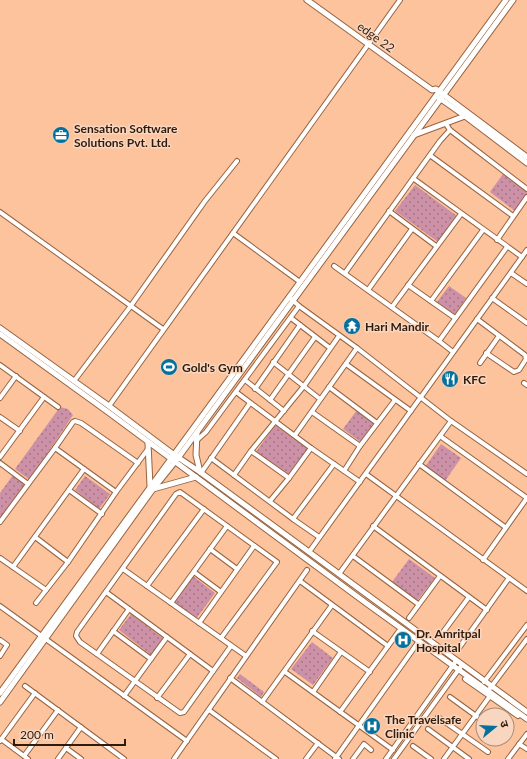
<svg xmlns="http://www.w3.org/2000/svg" width="527" height="759" font-family="Lato,'Noto Sans Devanagari',sans-serif">
<style>
.park{fill:url(#park-dots)}
.lines{fill:none;stroke-linecap:round;stroke-linejoin:round}
.minor-casing{stroke:#976440;stroke-width:6}
.major-casing{stroke:#976440;stroke-width:7}
.minor{stroke:#fff;stroke-width:4}
.major{stroke:#fff;stroke-width:5}
.labels{text-anchor:middle;dominant-baseline:central;stroke-width:3;stroke-linejoin:round;paint-order:stroke}
.street-label{font-size:12px;fill:#301b0c;stroke:#f9d6bf}
.poi-label{font-size:12px;font-weight:bold;fill:#301b0c;stroke:#f9d6bf;text-anchor:start}
</style>
<defs>
<pattern id="park-dots" width="8" height="8" patternUnits="userSpaceOnUse"><rect width="8" height="8" fill="#cc90a7"/><path d="M2 2h.1M6 6h.1" fill="none" stroke="#a67586" stroke-width="1.8" stroke-linecap="round"/></pattern>
</defs>
<rect width="100%" height="100%" fill="#fcc39d"/>
<g class="park">
<polygon points="503,174 527,191 527,194 515,211 490,192"/>
<polygon points="415,185 457,216 438,242 395,211"/>
<polygon points="449,286 466,298 455,315 437,302"/>
<polygon points="60,407 68,409 73,415 30,480 15,469"/>
<polygon points="357,410 376,423 362,443 343,429"/>
<polygon points="275,425 308,449 289,475 256,452"/>
<polygon points="441,444 461,458 445,481 425,467"/>
<polygon points="13,475 27,485 0,521 0,493"/>
<polygon points="85,476 110,494 99,509 75,490"/>
<polygon points="409,559 435,578 417,601 392,582"/>
<polygon points="193,576 215,593 196,619 174,602"/>
<polygon points="131,614 164,639 151,655 119,630"/>
<polygon points="312,642 333,658 313,685 291,669"/>
<polygon points="240,674 264,692 261,697 237,678"/>
</g>
<g class="lines">
<g class="minor-casing">
<g id="minor">
<polyline points="446,124 450,130 527,189"/>
<polyline points="431,156 513,216"/>
<polyline points="414,179 522,257"/>
<polyline points="389,211 436,246"/>
<polyline points="0,212 163,329"/>
<polyline points="233,233 300,282"/>
<polyline points="497,240 527,197"/>
<polyline points="334,266 439,341 453,352"/>
<polyline points="345,273 440,141 450,130"/>
<polyline points="511,273 527,284"/>
<polyline points="408,285 455,318"/>
<polyline points="368,290 412,229"/>
<polyline points="289,297 299,306 357,348 451,421 527,474"/>
<polyline points="492,298 527,323"/>
<polyline points="431,301 483,230"/>
<polyline points="392,307 461,214"/>
<polyline points="291,318 330,348"/>
<polyline points="477,319 525,355 526,359 519,370 514,372 486,353"/>
<polyline points="439,341 507,247"/>
<polyline points="273,362 320,399"/>
<polyline points="480,363 499,336"/>
<polyline points="346,364 411,411"/>
<polyline points="0,365 58,407"/>
<polyline points="245,380 284,411"/>
<polyline points="74,381 130,307 205,201 237,161"/>
<polyline points="524,383 527,385"/>
<polyline points="329,387 377,423"/>
<polyline points="255,389 300,325"/>
<polyline points="236,392 311,448 360,482"/>
<polyline points="0,398 16,376"/>
<polyline points="270,400 315,337"/>
<polyline points="109,406 400,0"/>
<polyline points="312,412 360,446"/>
<polyline points="0,417 20,431"/>
<polyline points="295,435 357,348"/>
<polyline points="440,436 527,498"/>
<polyline points="196,441 206,432 299,306"/>
<polyline points="55,448 116,492"/>
<polyline points="251,451 289,478"/>
<polyline points="0,457 44,397"/>
<polyline points="211,458 293,519 319,537"/>
<polyline points="0,463 28,484"/>
<polyline points="419,464 505,527"/>
<polyline points="344,471 360,446 395,400"/>
<polyline points="201,473 250,403"/>
<polyline points="366,474 527,591"/>
<polyline points="234,475 251,451 304,386 339,336"/>
<polyline points="69,490 102,514"/>
<polyline points="270,501 289,478 311,448"/>
<polyline points="293,519 334,464"/>
<polyline points="0,522 55,448 73,422 75,421 81,423 138,463"/>
<polyline points="373,526 487,610"/>
<polyline points="35,537 68,562"/>
<polyline points="210,549 237,569"/>
<polyline points="309,552 527,250"/>
<polyline points="353,556 418,604"/>
<polyline points="0,558 46,590"/>
<polyline points="483,560 527,498"/>
<polyline points="13,567 84,469"/>
<polyline points="123,569 246,656"/>
<polyline points="194,572 221,592"/>
<polyline points="339,574 451,421"/>
<polyline points="300,581 388,646"/>
<polyline points="147,586 204,509"/>
<polyline points="106,592 213,671"/>
<polyline points="36,603 68,562 116,492 148,449"/>
<polyline points="171,603 227,526"/>
<polyline points="0,606 187,741"/>
<polyline points="409,618 440,576"/>
<polyline points="199,623 254,546"/>
<polyline points="113,631 151,659"/>
<polyline points="312,631 370,672"/>
<polyline points="441,635 469,597"/>
<polyline points="221,638 277,562 180,492 176,494 77,632 76,636 80,642 180,713 184,712 231,646"/>
<polyline points="0,640 7,645 0,656"/>
<polyline points="459,648 509,578"/>
<polyline points="97,654 129,609"/>
<polyline points="285,672 393,750"/>
<polyline points="230,678 339,759"/>
<polyline points="465,679 518,716"/>
<polyline points="484,682 527,625"/>
<polyline points="25,686 124,759"/>
<polyline points="488,691 527,639"/>
<polyline points="313,692 341,652"/>
<polyline points="124,696 167,637"/>
<polyline points="450,697 483,721"/>
<polyline points="157,698 190,654"/>
<polyline points="262,702 332,605"/>
<polyline points="209,710 276,759"/>
<polyline points="340,712 399,631"/>
<polyline points="438,717 488,752"/>
<polyline points="428,729 469,759"/>
<polyline points="1,739 28,759"/>
<polyline points="0,741 35,693"/>
<polyline points="519,744 527,749"/>
<polyline points="413,746 431,759"/>
<polyline points="66,748 81,759"/>
<polyline points="24,756 58,710"/>
<polyline points="58,759 81,727"/>
<polyline points="174,759 307,570"/>
<polyline points="306,759 318,743"/>
<polyline points="335,759 419,641"/>
<polyline points="353,759 364,744 371,750"/>
<polyline points="386,759 456,661"/>
<polyline points="394,759 462,665"/>
<polyline points="444,759 490,696"/>
<polyline points="508,759 527,734"/>
</g>
</g>
<g class="major-casing">
<g id="major">
<polyline points="307,0 432,90 436,89 527,157"/>
<polyline points="438,97 465,116 527,163"/>
<polyline points="414,135 465,116"/>
<polyline points="0,328 109,406 173,454 200,472 527,712"/>
<polyline points="0,334 108,412 366,603 527,719"/>
<polyline points="197,433 196,455 200,472"/>
<polyline points="148,443 150,486"/>
<polyline points="153,489 196,477"/>
<polyline points="0,693 506,0"/>
<polyline points="0,702 153,489 178,458 513,0"/>
</g>
</g>
<use href="#minor" class="minor"/>
<use href="#major" class="major"/>
</g>
<defs>
<g id="office-disc" transform="scale(0.9)"><circle r="9.5" fill="#04709c" stroke="#f9d6bf"/><path d="M-6-3h4V-5.5h4V-3h4V5H-6ZM-1-4.5V-3h2v-1.5ZM-6 0V1H6V0Z" fill="#fff"/></g>
<g id="temple-disc" transform="scale(0.9)"><circle r="9.5" fill="#04709c" stroke="#f9d6bf"/><path d="M0-6L5-2H3V0L6.5 2.5H4V6H1.5V3h-3V6H-4V2.5H-6.5L-3 0V-2H-5Z" fill="#fff"/></g>
<g id="stadium-disc" transform="scale(0.9)"><circle r="9.5" fill="#04709c" stroke="#f9d6bf"/><path d="M0-5a6.5 5 0 1 0 0 10a6.5 5 0 1 0 0-10ZM-3.5-1.8h7v3.6h-7Z" fill="#fff"/></g>
<g id="restaurant-disc" transform="scale(0.9)"><circle r="9.5" fill="#04709c" stroke="#f9d6bf"/><path d="M-5-6h1v4h1v-4h1v4h1v-4h1v5L-1.5 .5V6h-2V.5L-5-1ZM5-6V6H3V1.5H1.5Q1.5-4 5-6Z" fill="#fff"/></g>
<g id="hospital-disc" transform="scale(0.9)"><circle r="9.5" fill="#04709c" stroke="#f9d6bf"/><path d="M-5-5h3v3.5h4V-5h3V5h-3V1.5h-4V5h-3Z" fill="#fff"/></g>
</defs>
<g fill-rule="evenodd">
<use href="#office-disc" x="61" y="135"/>
<use href="#temple-disc" x="352" y="326"/>
<use href="#stadium-disc" x="169" y="367"/>
<use href="#restaurant-disc" x="450" y="379"/>
<use href="#hospital-disc" x="403" y="640"/>
<use href="#hospital-disc" x="372" y="726"/>
</g>
<g class="labels">
<g class="street-label">
<text transform="translate(376 37) rotate(36)">edge 22</text>
</g>
<g class="poi-label">
<text x="74" y="128">Sensation Software<tspan x="74" dy="14">Solutions Pvt. Ltd.</tspan></text>
<text x="365" y="326">Hari Mandir</text>
<text x="182" y="367">Gold's Gym</text>
<text x="463" y="379">KFC</text>
<text x="416" y="633">Dr. Amritpal<tspan x="416" dy="14">Hospital</tspan></text>
<text x="385" y="719">The Travelsafe<tspan x="385" dy="14">Clinic</tspan></text>
</g>
</g>
<g transform="translate(495 727) rotate(72)"><circle r="19" fill="#f9d6bf" stroke="#a98b77"/>
<path d="M0-3L7 15L0 10L-7 15Z" fill="#04709c"/>
<text y="-6" font-size="11" font-weight="bold" text-anchor="middle" fill="#301b0c">उ</text>
</g>
<path d="M14 739v6h111v-6" fill="none" stroke="#301b0c" stroke-width="2"/>
<text x="20" y="739" font-size="12" fill="#301b0c" stroke="#f9d6bf" stroke-width="3" paint-order="stroke">200 m</text>
</svg>
